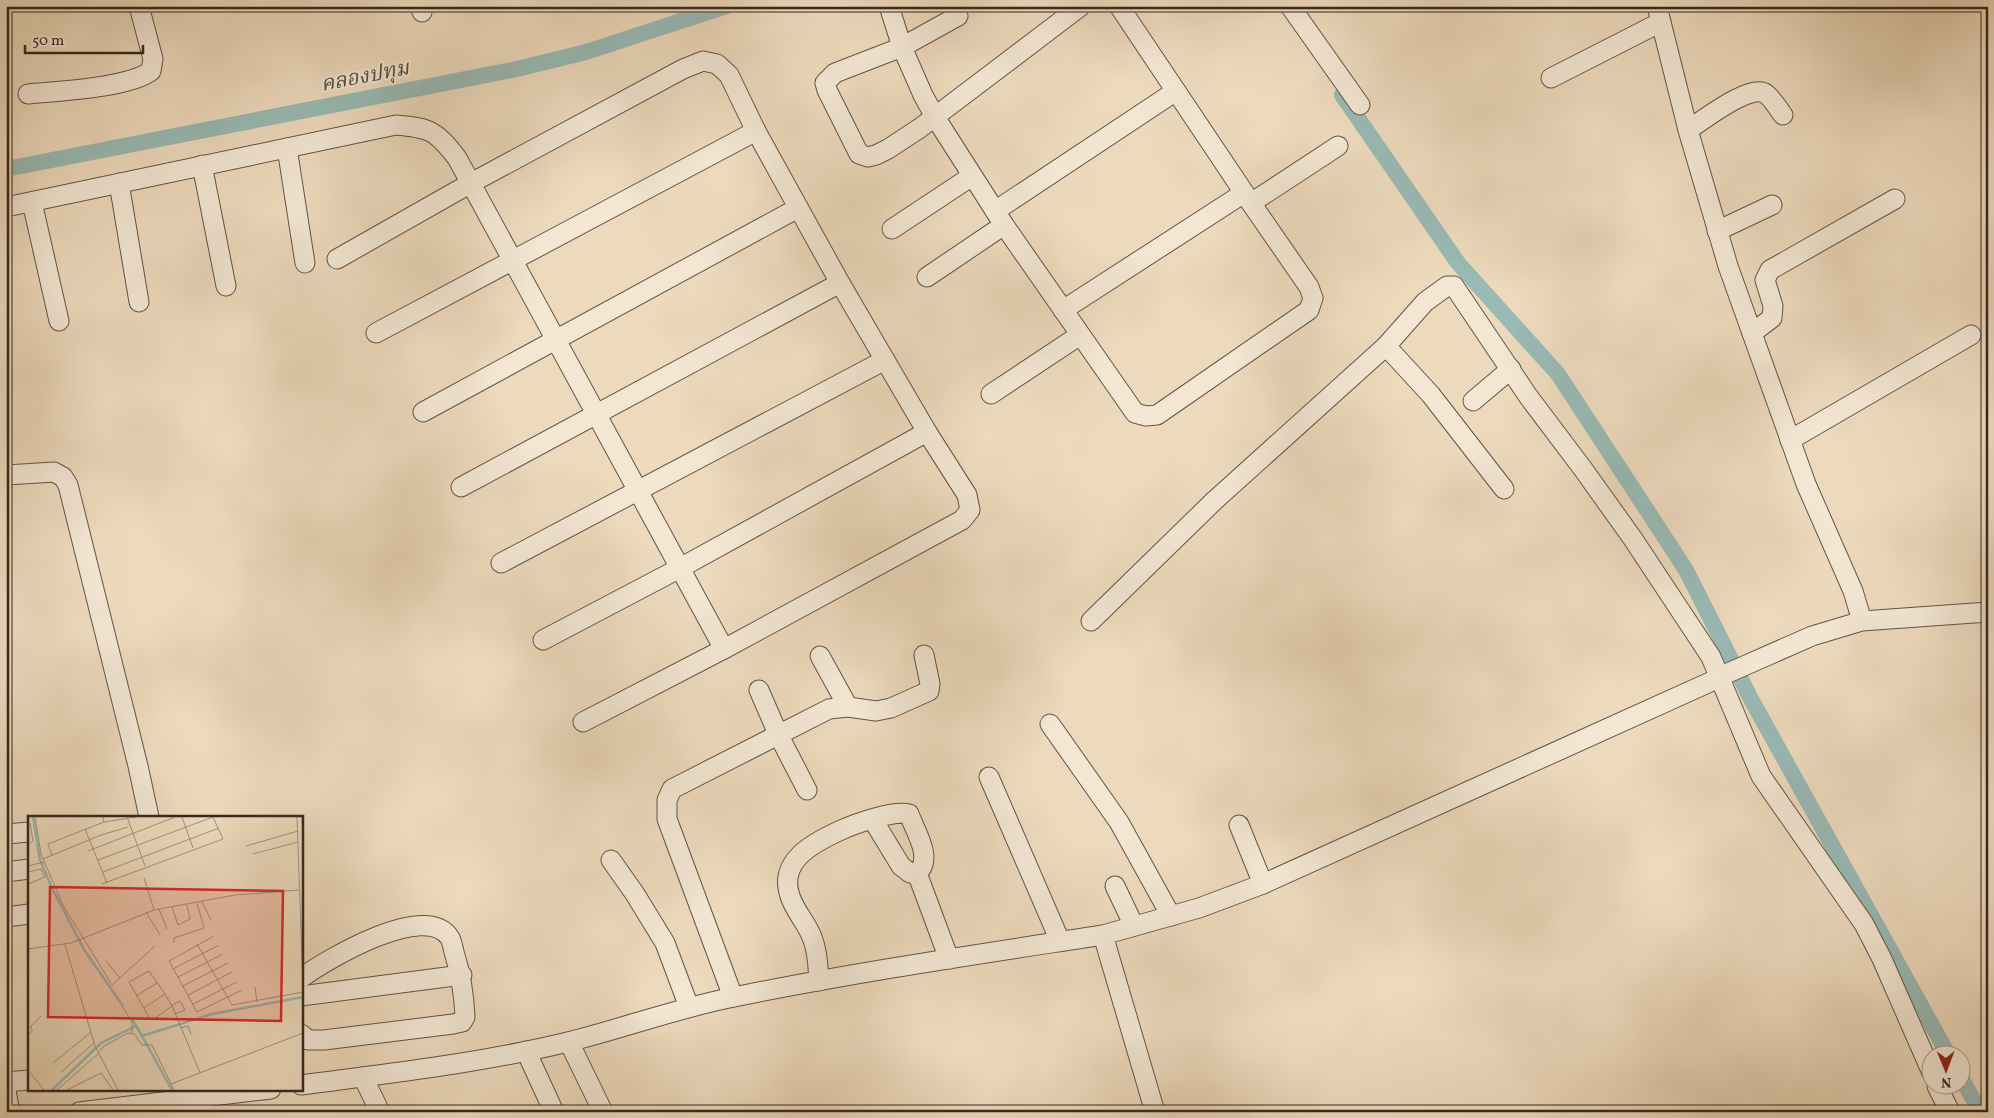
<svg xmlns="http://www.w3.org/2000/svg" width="1994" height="1118" font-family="Vollkorn,'Noto Serif Thai',serif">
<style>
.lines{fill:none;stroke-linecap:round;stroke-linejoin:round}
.canal{stroke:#99bab5;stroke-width:16}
.minor-casing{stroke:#625446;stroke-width:21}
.minor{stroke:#f3e7d4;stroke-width:19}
.labels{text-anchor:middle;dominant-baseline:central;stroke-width:4;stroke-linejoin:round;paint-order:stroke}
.water-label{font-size:21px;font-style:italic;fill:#4d4c44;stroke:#f3e7d4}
.inset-river{fill:none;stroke:#99bab5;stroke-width:2.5}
.inset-road{fill:none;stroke:#a3937d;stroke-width:1}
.view{fill:#d62828;fill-opacity:0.15;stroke:#d62828;stroke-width:2.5}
.inset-edge{fill:none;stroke:#34281e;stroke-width:2.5}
</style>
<rect width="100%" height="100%" fill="#eddabd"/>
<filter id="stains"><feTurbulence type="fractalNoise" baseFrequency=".004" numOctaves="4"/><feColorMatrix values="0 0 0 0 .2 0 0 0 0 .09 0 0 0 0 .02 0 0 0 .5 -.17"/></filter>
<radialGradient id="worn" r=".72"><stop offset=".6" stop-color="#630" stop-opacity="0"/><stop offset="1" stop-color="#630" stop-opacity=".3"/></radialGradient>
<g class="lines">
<g class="canal">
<polyline points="1342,95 1458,263 1558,374 1686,570 1751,699 1949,1056"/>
<polyline points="6,169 517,69 586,52 727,6"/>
<polyline points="1962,1079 1980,1112"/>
</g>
<g class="minor-casing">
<g id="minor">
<polyline points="420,6 422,12"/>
<polyline points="889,6 902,47 923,95 935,117 1004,225 1135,413 1146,416 1157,415 1309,310 1313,298 1309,287 1251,203 1119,6"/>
<polyline points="1290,6 1360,105"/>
<polyline points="1657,6 1688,130 1728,266 1806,484 1853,591 1862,621"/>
<polyline points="958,16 902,47 835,73 825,83 827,90 859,154 868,157 876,155 888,149 920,128 1081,6"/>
<polyline points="1551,78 1661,22"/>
<path d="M28,94c30,-3 100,-6 123,-23l2,-12 -14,-53"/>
<path d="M1688,130c14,-9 64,-48 78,-36 7,5 12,15 17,21"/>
<polyline points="287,148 305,263"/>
<polyline points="202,165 226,286"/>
<polyline points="119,183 139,302"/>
<polyline points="32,202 59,321"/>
<polyline points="1251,203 1338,146"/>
<path d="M6,207l390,-82c35,3 40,6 61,33l267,491"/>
<polyline points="995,211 1176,91"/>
<polyline points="892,229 972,176"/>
<polyline points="1717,231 1772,205"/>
<polyline points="337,259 471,183 683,69 703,61 717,64 729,75 756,131 840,283 927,432 967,495 970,510 962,520 724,649 583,722"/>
<polyline points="927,277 1004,225"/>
<polyline points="1063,310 1244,193"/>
<polyline points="376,333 756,131"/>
<polyline points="1752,333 1772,318 1773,306 1765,280 1770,270 1895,199"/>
<polyline points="1386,346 1431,395 1504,489"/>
<polyline points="991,394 1080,335"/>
<polyline points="1473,401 1511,369"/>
<polyline points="423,412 798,208"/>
<polyline points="1790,440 1971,335"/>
<polyline points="6,475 54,472 63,477 68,485 138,766 149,817"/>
<polyline points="461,487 840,283"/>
<polyline points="501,563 885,360"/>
<polyline points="1091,621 1214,501 1386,346 1425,302 1447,286 1454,286 1528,396 1583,469 1633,539 1711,657 1761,776 1864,924 1882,959 1932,1073"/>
<polyline points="543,640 680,568 927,432"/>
<polyline points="820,656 848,707"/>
<polyline points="759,690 778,734 807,790"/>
<polyline points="1050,724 1119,822 1171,916"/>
<polyline points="989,777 1060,941"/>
<polyline points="873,820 901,866 910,873 917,873"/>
<polyline points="1239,825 1263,884"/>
<polyline points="6,834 29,832"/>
<polyline points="611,860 635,894 665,943 689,1007"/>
<polyline points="6,872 29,869"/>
<polyline points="1115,886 1134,926"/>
<polyline points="6,917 29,914"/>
<polyline points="1103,935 1155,1112"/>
<path d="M301,978c25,-18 125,-78 149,-40 2,4 3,10 4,14 7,22 10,42 11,65l-3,5 -9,2 -129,16h-16l-7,-6"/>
<path d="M819,981c-1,-13 -1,-28 -6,-41 -5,-16 -18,-28 -23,-44 -12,-35 23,-53 49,-65 15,-7 54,-21 70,-17 6,17 25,45 8,59l32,86"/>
<polyline points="301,996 462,975"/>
<polyline points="733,997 667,819 667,800 672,789 829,709 848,707 876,711 891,708 929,691 930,684 924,655"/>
<polyline points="569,1042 603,1112"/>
<polyline points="526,1051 554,1112"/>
<polyline points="363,1077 380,1112"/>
<polyline points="6,1082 29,1080"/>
<path d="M301,1085c90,-12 180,-22 267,-43 56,-14 110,-34 166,-45 122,-25 246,-43 369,-62l96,-27 64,-24 456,-206 9,-5 84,-37 50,-15 126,-9"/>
<polyline points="1937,1086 1950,1112"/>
<polyline points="6,1091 10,1112"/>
<polyline points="79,1112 271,1089"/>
</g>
</g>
<use href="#minor" class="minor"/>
</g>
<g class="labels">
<g class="water-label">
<text transform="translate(365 77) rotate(-11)">คลองปทุม</text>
</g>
</g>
<g transform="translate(28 816)">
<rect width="275" height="275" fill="#eddabd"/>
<path class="inset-river" d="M5,1l7,43 12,28 33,63 38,55M104,203l10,17 70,-22 91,-17M114,220l30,54M24,274l49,-47 35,-17"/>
<path class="inset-road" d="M7,1l6,37 22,51 49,80 43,-39M75,1l1,5 32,-5M99,1l18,49M154,1l11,31M269,1l6,170M274,1l1,17M57,13l22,54M0,29l5,-4 -3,-18M218,30l52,-15M60,35l87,-34M225,38l45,-12M24,39l-4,-11 56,-22M15,43l58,-24 27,-8M70,44l115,-43M0,50l16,-4M0,56l13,-3 4,8 -17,7M75,56l116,-44M116,62l10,32M74,68l121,-45 -10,-22M174,86l9,18M144,91l6,18 12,-6 -3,-14M131,93l8,20M118,96l14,23M186,120l-45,25 28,51 45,-22M146,127v-5l30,-10 -7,-25M169,128l35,61 71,-13M37,129l30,101 23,44M0,133l43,-6 83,-33 81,-15 64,-5M78,145l14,17M145,153l46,-24M150,161l45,-23M155,170l45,-23M227,171l2,15M160,179l44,-23M108,180l21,-13M165,188l44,-22M94,190l10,16v11M116,192l21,-14M147,198l10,-4 -5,-9 -6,3 -2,2 -18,13h-4l-21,-37 20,-11 16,23 7,12 1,2 27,65M152,212l8,-2 3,8M0,219l4,-4 -1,-5 10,-10M71,236l5,-6 24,-13 6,1 8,11h10l22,45M25,247l38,-31M0,254l16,20M33,256l33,-29M143,268l132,-51M29,274l42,-37M39,274l34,-17 12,17"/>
<path class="view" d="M22,71l233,4 -2,130 -233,-4z"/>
<rect width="275" height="275" class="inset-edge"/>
</g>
<rect width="1994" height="1118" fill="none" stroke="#eddabd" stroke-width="25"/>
<rect x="8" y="8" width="1979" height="1103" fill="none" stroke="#34281e" stroke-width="2.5"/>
<rect x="12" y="12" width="1969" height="1093" fill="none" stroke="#34281e"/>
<g transform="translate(1946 1070) rotate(179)"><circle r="24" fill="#f3e7d4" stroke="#a79b8b"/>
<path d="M0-4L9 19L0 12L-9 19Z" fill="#8f2418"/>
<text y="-8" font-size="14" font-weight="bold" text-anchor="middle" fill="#34281e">N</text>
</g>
<path d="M25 45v8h118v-8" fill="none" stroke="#34281e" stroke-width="2.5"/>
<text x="32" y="45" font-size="15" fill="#34281e" stroke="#f3e7d4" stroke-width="4" paint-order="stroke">50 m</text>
<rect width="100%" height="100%" filter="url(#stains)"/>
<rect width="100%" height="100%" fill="url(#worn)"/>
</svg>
